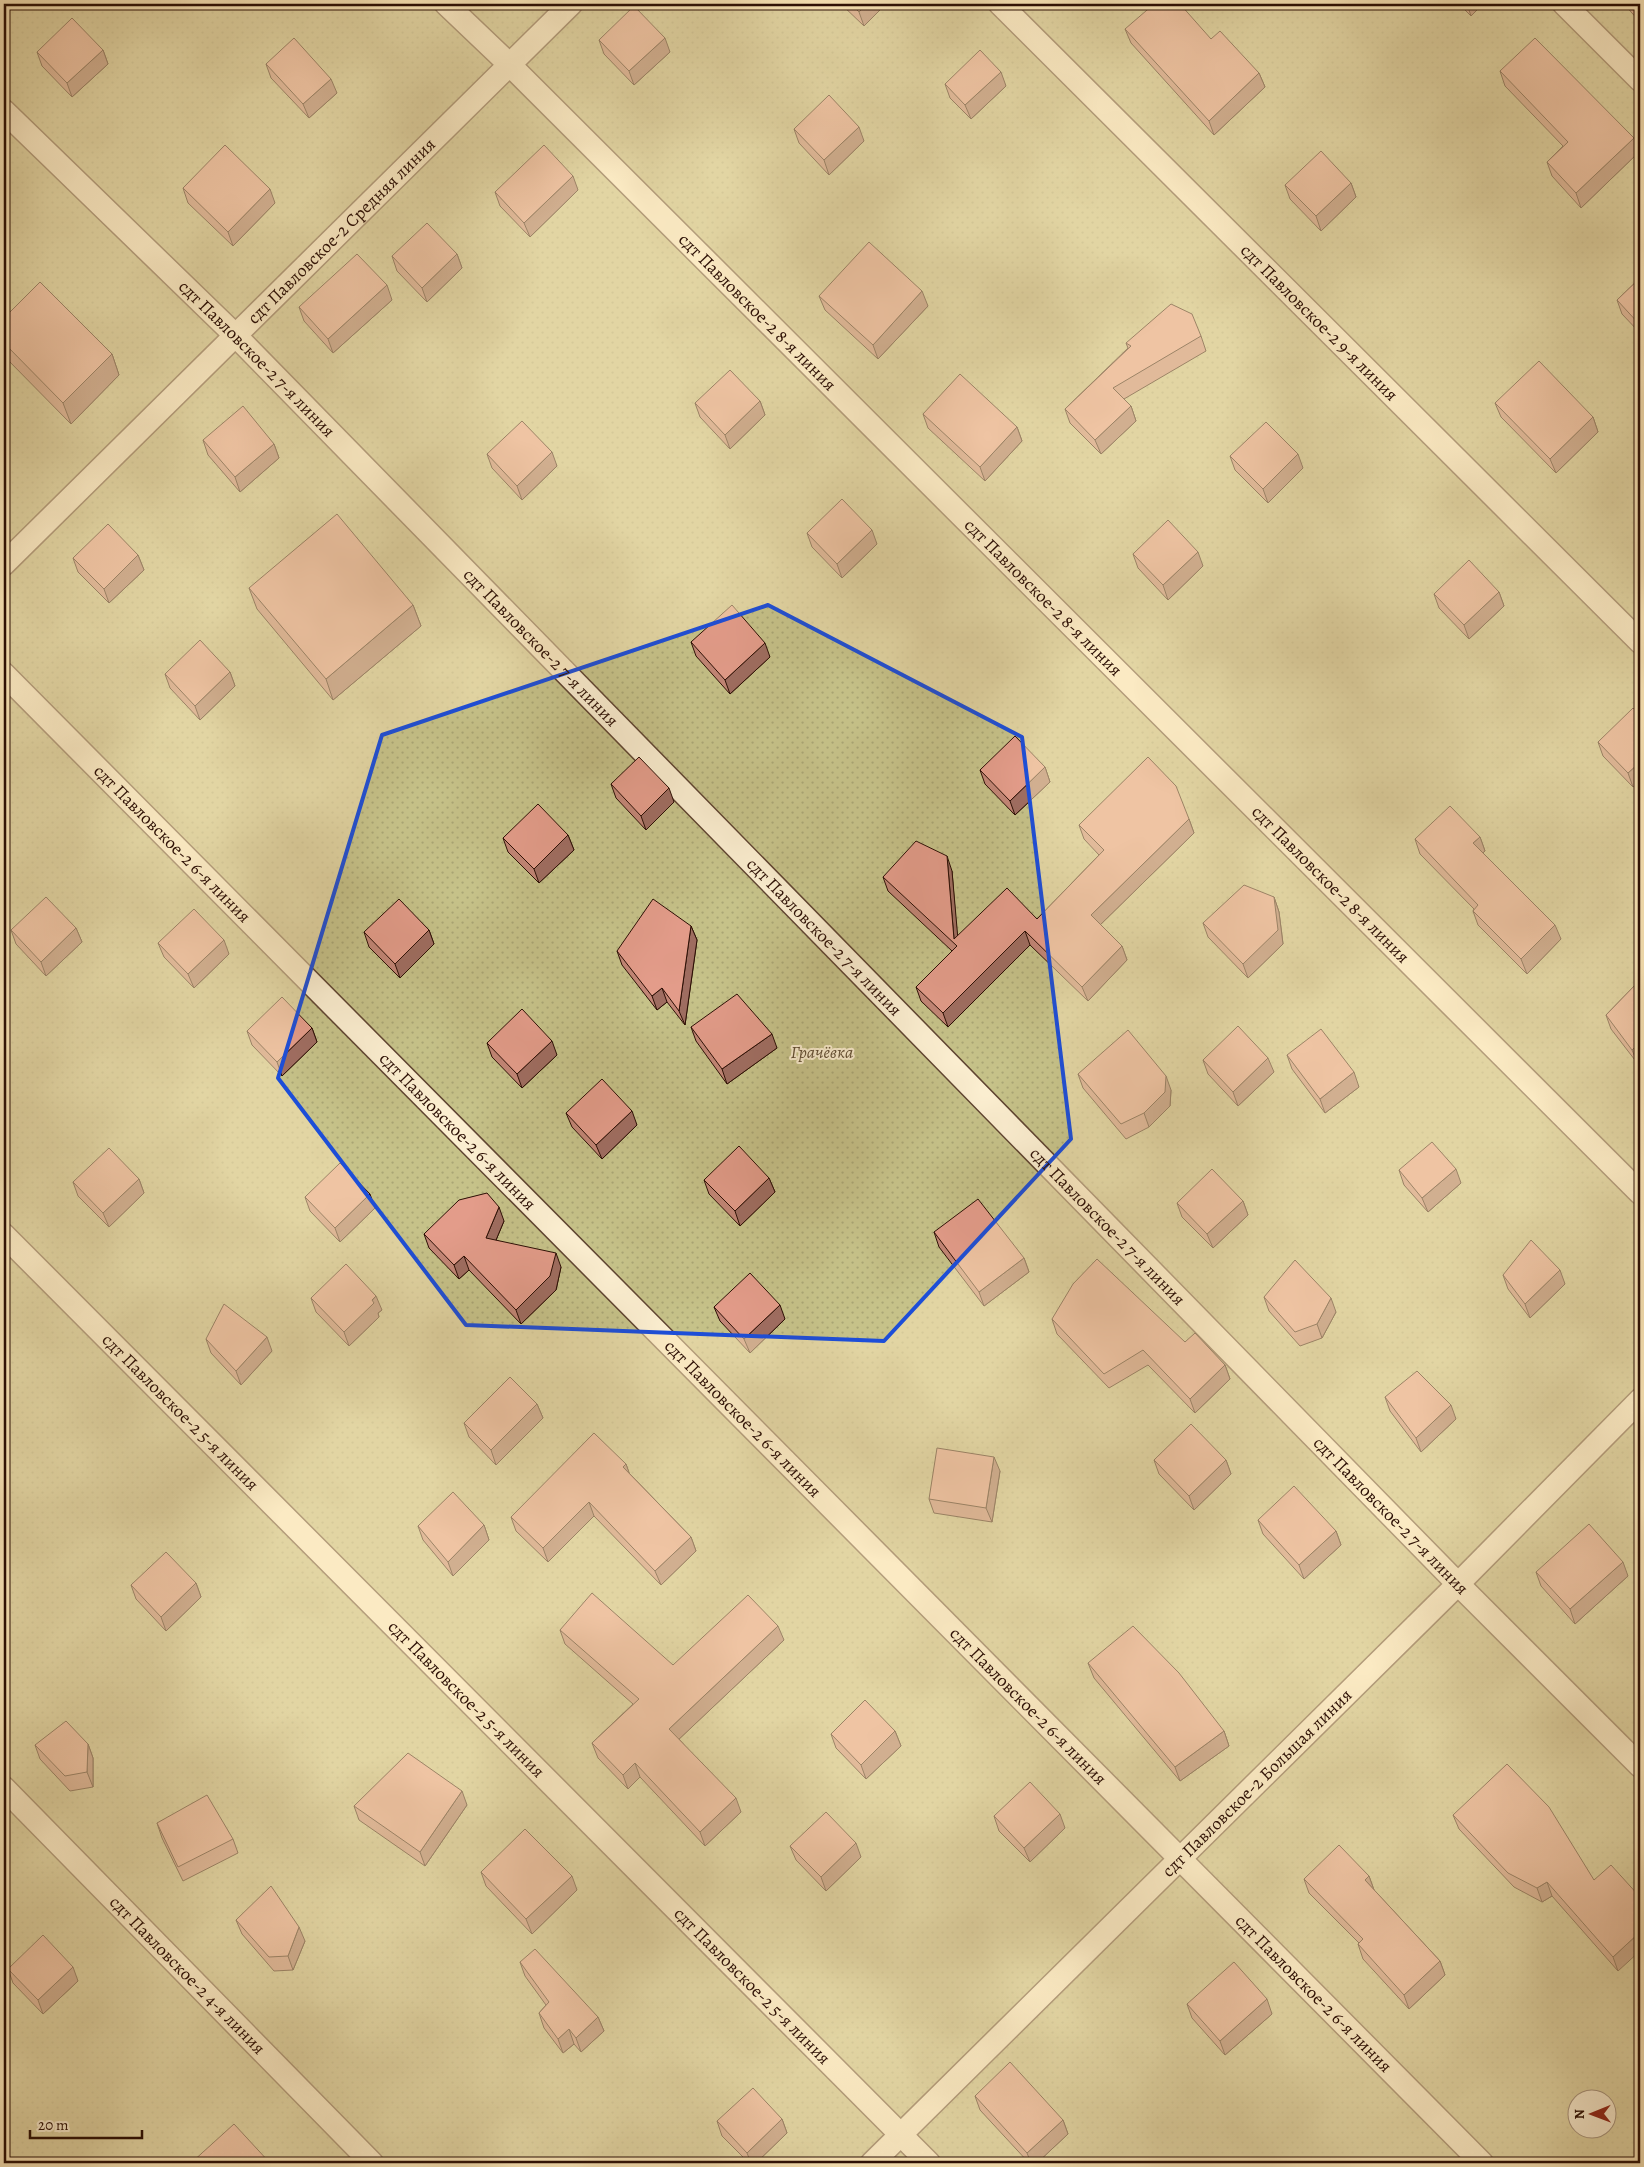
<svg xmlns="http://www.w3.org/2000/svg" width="1644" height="2167" font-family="Alegreya,serif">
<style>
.garden{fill:url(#garden-dots);stroke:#786846;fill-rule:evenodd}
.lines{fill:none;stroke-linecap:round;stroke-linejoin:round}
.service-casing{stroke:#5f4431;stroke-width:25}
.service{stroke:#fcefd1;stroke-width:22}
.wall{fill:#c38677;stroke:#2b0e04}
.shaded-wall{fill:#9f6d61;stroke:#2b0e04}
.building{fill:#e39c8a;stroke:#2b0e04}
.marked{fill:none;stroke:#1d4ed8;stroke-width:4;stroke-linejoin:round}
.labels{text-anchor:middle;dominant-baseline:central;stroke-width:4;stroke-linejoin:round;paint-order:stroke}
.street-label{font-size:18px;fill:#2b0e04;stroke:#fcefd1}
.park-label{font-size:18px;font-style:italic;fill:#614d33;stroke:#fcefd1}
</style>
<defs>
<pattern id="garden-dots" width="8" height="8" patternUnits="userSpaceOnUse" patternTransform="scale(1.25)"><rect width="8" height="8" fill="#c6c289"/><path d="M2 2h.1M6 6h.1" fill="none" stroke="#aaa675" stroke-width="1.8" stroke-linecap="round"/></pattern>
</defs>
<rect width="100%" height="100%" fill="#fae6b8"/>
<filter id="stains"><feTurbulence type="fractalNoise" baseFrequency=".004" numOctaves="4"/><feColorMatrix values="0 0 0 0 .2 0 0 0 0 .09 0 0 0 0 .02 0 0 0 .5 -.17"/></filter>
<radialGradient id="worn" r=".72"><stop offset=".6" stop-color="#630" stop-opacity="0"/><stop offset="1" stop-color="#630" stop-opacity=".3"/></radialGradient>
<path class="garden" d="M4,4h1636v2159h-1636zM1576,2100h30v30h-30z"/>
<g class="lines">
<g class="service-casing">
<g id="service">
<path id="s1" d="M446,4l64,61 1130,1128"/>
<path id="s2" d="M1000,4l640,638"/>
<polyline points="1564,4 1640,80"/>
<path id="s3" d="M4,111l230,223 1224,1250 182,182"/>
<path id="s4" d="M4,564l567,-560"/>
<path id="s5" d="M4,674l1478,1489"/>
<path id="s6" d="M4,1235l925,928"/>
<path id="s7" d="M4,1788l368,375"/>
<path id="s8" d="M872,2163l586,-579 182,-184"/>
</g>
</g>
<use href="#service" class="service"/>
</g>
<g class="wall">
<polygon points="841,4 886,4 864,26"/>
<polygon points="1459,4 1483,4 1471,16"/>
<polygon points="1624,4 1640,4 1640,22"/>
<polygon points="1125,29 1211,39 1259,73 1265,87 1214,135 1131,43"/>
<polygon points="599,40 670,52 634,85 604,54"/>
<polygon points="103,50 108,64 72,97 42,66 37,52"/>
<polygon points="266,64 337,93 309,118 271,78"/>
<polygon points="1500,71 1634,138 1639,152 1581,208 1552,176 1547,162 1563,146 1505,86"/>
<polygon points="945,84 1006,86 971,119 950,98"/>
<polygon points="794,129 864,141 829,175 799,143"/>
<polygon points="1351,183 1356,197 1321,231 1290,199 1285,185"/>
<polygon points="183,188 275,203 233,246 188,203"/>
<polygon points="578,190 530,237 500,206 495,192"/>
<polygon points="457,254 462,268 427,302 397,271 392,256"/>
<polygon points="1640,278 1640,333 1622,314 1617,300"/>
<polygon points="819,296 928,306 878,359 825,310"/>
<polygon points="392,300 333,353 304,321 299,307"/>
<polygon points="4,318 112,354 119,375 71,424 4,356"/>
<polygon points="1201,336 1206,351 1124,399 1131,406 1136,421 1101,454 1070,423 1065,409 1128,348 1126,343"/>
<polygon points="760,401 765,415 730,449 700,417 695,403"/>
<polygon points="1495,403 1593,417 1598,432 1556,473 1501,417"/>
<polygon points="923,414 1017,427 1022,441 985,481 928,428"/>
<polygon points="203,440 274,444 279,458 240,492 208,455"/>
<polygon points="487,454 557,466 522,500 492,468"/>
<polygon points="1230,456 1303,468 1268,503 1235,470"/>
<polygon points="807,533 877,544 842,578 812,547"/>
<polygon points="1133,554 1203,566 1168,600 1138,568"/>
<polygon points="138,555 144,570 109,603 78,572 73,558"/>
<polygon points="249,588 413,605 421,626 333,700 257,609"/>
<polygon points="1499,592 1504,606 1469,639 1439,608 1434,594"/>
<polygon points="691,642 770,657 730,694 696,656"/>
<polygon points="230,672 235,686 200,720 170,688 165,674"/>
<polygon points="1640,715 1640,781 1633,787 1603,756 1598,742"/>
<polygon points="1045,767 1050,782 1015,815 985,784 980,770"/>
<polygon points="611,784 674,802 646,830 616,798"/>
<polygon points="1189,819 1194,833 1100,925 1122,946 1127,960 1088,1001 1030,945 948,1027 921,1001 916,987 952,951 888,891 883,877 952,871 957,936 1037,919 1099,855 1084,839 1079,825"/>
<polygon points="568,835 574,850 539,883 508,852 503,838"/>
<polygon points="1480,837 1485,851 1483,853 1561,939 1527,974 1478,925 1473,911 1474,909 1420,854 1415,839"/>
<polygon points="1274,897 1279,912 1283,944 1248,978 1208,937 1203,923"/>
<polygon points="691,926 697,940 685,1025 667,1002 657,1010 622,965 617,951"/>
<polygon points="76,928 82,942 46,976 16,944 11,930"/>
<polygon points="429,930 434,944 400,978 369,947 364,932"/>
<polygon points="158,943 229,954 194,988 164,957"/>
<polygon points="1640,980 1640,1062 1638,1064 1611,1029 1606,1015"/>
<polygon points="691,1027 777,1048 727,1084 696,1041"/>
<polygon points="312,1028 317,1042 282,1076 252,1045 247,1031"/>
<polygon points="487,1043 557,1055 522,1088 492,1057"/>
<polygon points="1287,1055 1359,1087 1325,1113 1292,1069"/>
<polygon points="1203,1060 1274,1072 1238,1106 1208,1074"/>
<polygon points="1078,1074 1171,1090 1170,1106 1149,1127 1126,1139 1083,1088"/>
<polygon points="566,1113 637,1125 602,1159 572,1127"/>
<polygon points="1399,1170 1461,1183 1428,1212 1404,1185"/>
<polygon points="769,1178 775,1192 740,1226 709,1194 704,1180"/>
<polygon points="139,1179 144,1193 109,1227 78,1196 73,1182"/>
<polygon points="305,1197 375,1208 340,1242 310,1211"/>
<polygon points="1243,1201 1248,1215 1213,1248 1182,1217 1177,1203"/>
<polygon points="504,1221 496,1240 561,1267 556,1290 521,1324 469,1270 459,1279 429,1248 424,1234"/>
<polygon points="934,1232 1024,1258 1029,1272 984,1306 939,1247"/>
<polygon points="1503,1275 1565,1284 1530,1318 1508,1289"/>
<polygon points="1264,1297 1336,1312 1322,1338 1300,1346 1269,1311"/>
<polygon points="311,1298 382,1310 378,1313 379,1317 349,1346 316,1312"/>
<polygon points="714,1307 785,1319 750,1353 720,1321"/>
<polygon points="1052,1319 1185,1342 1225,1365 1230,1379 1195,1413 1148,1365 1109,1388 1057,1334"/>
<polygon points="206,1339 272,1351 241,1385 211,1353"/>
<polygon points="1385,1397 1456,1419 1421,1452 1390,1411"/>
<polygon points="537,1404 543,1418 496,1465 469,1437 464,1423"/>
<polygon points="1154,1460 1226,1460 1231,1474 1194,1510 1159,1474"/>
<polygon points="626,1464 629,1473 691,1537 696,1551 661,1585 594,1516 548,1562 516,1531 511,1517"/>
<polygon points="1000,1471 992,1522 934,1513 929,1499"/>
<polygon points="1258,1520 1336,1531 1341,1545 1304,1579 1263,1534"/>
<polygon points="484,1525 489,1540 453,1576 423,1540 418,1526"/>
<polygon points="1536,1572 1628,1576 1575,1624 1541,1586"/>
<polygon points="196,1583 201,1597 166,1631 136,1599 131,1585"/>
<polygon points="560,1630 673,1665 784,1640 679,1739 741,1812 705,1846 640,1777 628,1789 598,1758 592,1743 633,1704 565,1644"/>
<polygon points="1088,1663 1224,1731 1229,1746 1180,1781 1094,1678"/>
<polygon points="895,1731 901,1746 866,1779 836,1748 831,1734"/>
<polygon points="88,1744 93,1758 93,1787 70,1791 40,1759 35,1745"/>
<polygon points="467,1805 425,1866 359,1820 354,1806"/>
<polygon points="1453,1815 1594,1880 1618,1971 1552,1896 1542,1902 1514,1887 1459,1829"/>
<polygon points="994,1816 1065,1828 1030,1862 999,1831"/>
<polygon points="157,1823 233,1839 238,1853 183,1881 162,1838"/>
<polygon points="790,1846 861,1857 826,1891 796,1860"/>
<polygon points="481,1872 577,1890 532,1934 486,1886"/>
<polygon points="1369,1876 1374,1890 1440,1961 1445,1975 1409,2009 1363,1959 1358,1944 1359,1943 1309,1893 1304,1879"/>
<polygon points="236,1920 305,1941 293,1970 274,1971 242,1934"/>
<polygon points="520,1962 598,2017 604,2031 581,2052 574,2044 563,2053 544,2028 539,2013 546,2005 525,1976"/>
<polygon points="8,1969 78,1981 43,2014 13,1983"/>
<polygon points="1187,2004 1272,2014 1225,2055 1192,2018"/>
<polygon points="975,2096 1063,2120 1068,2134 1037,2163 1029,2163 980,2110"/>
<polygon points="782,2119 787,2133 756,2163 749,2163 722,2136 717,2121"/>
</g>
<g class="shaded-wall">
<polygon points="867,4 886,4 864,26 859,12"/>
<polygon points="1467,4 1483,4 1471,16"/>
<polygon points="665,38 670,52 634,85 629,71"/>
<polygon points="103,50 108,64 72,97 67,83"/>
<polygon points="1001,72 1006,86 971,119 965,105"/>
<polygon points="1259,73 1265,87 1214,135 1209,121"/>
<polygon points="331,79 337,93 309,118 303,104"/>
<polygon points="859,127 864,141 829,175 824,160"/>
<polygon points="1634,138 1639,152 1581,208 1576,193"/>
<polygon points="573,176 578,190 530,237 524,223"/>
<polygon points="1351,183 1356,197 1321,231 1316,216"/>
<polygon points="270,189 275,203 233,246 228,232"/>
<polygon points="457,254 462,268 427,302 422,288"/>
<polygon points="387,285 392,300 333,353 328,339"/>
<polygon points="922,291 928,306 878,359 873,345"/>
<polygon points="112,354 119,375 71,424 63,403"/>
<polygon points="760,401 765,415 730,449 725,435"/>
<polygon points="1131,406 1136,421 1101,454 1095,440"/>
<polygon points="1593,417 1598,432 1556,473 1550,459"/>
<polygon points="1017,427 1022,441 985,481 980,467"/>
<polygon points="274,444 279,458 240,492 235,477"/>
<polygon points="552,452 557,466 522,500 517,486"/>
<polygon points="1298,454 1303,468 1268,503 1263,489"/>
<polygon points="872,530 877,544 842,578 837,564"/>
<polygon points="1198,552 1203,566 1168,600 1163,585"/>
<polygon points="138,555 144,570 109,603 104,589"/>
<polygon points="1499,592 1504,606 1469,639 1464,625"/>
<polygon points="413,605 421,626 333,700 326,679"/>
<polygon points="765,643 770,657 730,694 725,680"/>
<polygon points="230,672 235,686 200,720 195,706"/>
<polygon points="1640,762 1640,781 1633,787 1628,773"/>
<polygon points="1045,767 1050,782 1015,815 1010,801"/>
<polygon points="669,788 674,802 646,830 641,816"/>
<polygon points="1189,819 1194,833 1096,929 1091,915"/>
<polygon points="568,835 574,850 539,883 534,869"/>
<polygon points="1480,837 1485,851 1478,857 1473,843"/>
<polygon points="947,856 952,871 959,951 954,939"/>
<polygon points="1274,897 1279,912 1283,944 1248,978 1243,964"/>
<polygon points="1555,925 1561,939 1527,974 1521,959"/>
<polygon points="691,926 697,940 685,1025 679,1011"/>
<polygon points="76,928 82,942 46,976 41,962"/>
<polygon points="429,930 434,944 400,978 395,964"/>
<polygon points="1025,931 1030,945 948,1027 943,1013"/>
<polygon points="224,940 229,954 194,988 188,974"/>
<polygon points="1122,946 1127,960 1088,1001 1082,987"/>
<polygon points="662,988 667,1002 657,1010 652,996"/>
<polygon points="312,1028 317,1042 282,1076 277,1062"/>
<polygon points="772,1034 777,1048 727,1084 722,1069"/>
<polygon points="552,1041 557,1055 522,1088 517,1074"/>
<polygon points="1640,1042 1640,1062 1638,1064 1632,1050"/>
<polygon points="1268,1058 1274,1072 1238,1106 1233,1092"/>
<polygon points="1354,1072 1359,1087 1325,1113 1320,1099"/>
<polygon points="1166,1076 1171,1090 1170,1106 1149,1127 1144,1113"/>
<polygon points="632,1111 637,1125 602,1159 596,1145"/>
<polygon points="1456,1169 1461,1183 1428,1212 1422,1198"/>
<polygon points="769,1178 775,1192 740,1226 735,1211"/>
<polygon points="139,1179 144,1193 109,1227 103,1213"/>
<polygon points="370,1194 375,1208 340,1242 335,1228"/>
<polygon points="1243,1201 1248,1215 1213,1248 1207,1234"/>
<polygon points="499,1207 504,1221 491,1252 486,1238"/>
<polygon points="556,1253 561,1267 556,1290 521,1324 516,1310"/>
<polygon points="464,1256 469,1270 459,1279 454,1265"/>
<polygon points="1024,1258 1029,1272 984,1306 979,1292"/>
<polygon points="1560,1270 1565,1284 1530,1318 1525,1304"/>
<polygon points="376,1296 382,1310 378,1313 379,1317 349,1346 344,1332"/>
<polygon points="1331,1298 1336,1312 1322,1338 1317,1324"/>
<polygon points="780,1305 785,1319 750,1353 744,1339"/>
<polygon points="267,1337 272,1351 241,1385 236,1371"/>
<polygon points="1225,1365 1230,1379 1195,1413 1190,1399"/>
<polygon points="537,1404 543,1418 496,1465 491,1450"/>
<polygon points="1451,1405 1456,1419 1421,1452 1416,1438"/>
<polygon points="994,1457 1000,1471 992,1522 986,1508"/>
<polygon points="1226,1460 1231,1474 1194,1510 1189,1496"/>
<polygon points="626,1464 631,1478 623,1467"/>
<polygon points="589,1502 594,1516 548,1562 543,1548"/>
<polygon points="484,1525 489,1540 453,1576 448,1562"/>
<polygon points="1336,1531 1341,1545 1304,1579 1299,1565"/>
<polygon points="691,1537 696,1551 661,1585 655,1571"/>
<polygon points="1623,1562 1628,1576 1575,1624 1570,1609"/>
<polygon points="196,1583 201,1597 166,1631 161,1617"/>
<polygon points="778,1626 784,1640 675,1743 669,1729"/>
<polygon points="895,1731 901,1746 866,1779 861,1765"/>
<polygon points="1224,1731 1229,1746 1180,1781 1175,1767"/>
<polygon points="88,1744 93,1758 93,1787 87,1772"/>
<polygon points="635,1763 640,1777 628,1789 623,1775"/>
<polygon points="462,1791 467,1805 425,1866 420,1852"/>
<polygon points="736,1798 741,1812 705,1846 700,1832"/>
<polygon points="1060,1814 1065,1828 1030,1862 1024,1848"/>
<polygon points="856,1843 861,1857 826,1891 821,1877"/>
<polygon points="572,1876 577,1890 532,1934 526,1919"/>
<polygon points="1369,1876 1374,1890 1365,1880"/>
<polygon points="1547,1882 1552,1896 1542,1902 1537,1888"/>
<polygon points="299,1927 305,1941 293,1970 288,1956"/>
<polygon points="1640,1932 1640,1951 1618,1971 1613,1957"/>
<polygon points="1440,1961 1445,1975 1409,2009 1404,1995"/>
<polygon points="73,1967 78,1981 43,2014 38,2000"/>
<polygon points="1267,1999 1272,2014 1225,2055 1220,2041"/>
<polygon points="598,2017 604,2031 581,2052 576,2038"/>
<polygon points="569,2029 574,2044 563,2053 558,2039"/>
<polygon points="782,2119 787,2133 756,2163 751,2163 747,2153"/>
<polygon points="1063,2120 1068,2134 1037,2163 1031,2163 1027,2153"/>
</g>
<g class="building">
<polygon points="851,4 867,4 859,12"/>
<polygon points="1154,4 1180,4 1211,39 1220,31 1259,73 1209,121 1125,29"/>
<polygon points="1631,4 1640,4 1640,11 1639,13"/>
<polygon points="634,6 665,38 629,71 599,40"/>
<polygon points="72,18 103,50 67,83 37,52"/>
<polygon points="294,38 331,79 303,104 266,64"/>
<polygon points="1535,38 1634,138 1576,193 1547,162 1568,142 1500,71"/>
<polygon points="980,50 1001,72 965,105 945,84"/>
<polygon points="829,95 859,127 824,160 794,129"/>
<polygon points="225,145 270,189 228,232 183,188"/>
<polygon points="544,145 573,176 524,223 495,192"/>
<polygon points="1321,151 1351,183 1316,216 1285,185"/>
<polygon points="427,223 457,254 422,288 392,256"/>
<polygon points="869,242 922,291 873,345 819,296"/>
<polygon points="357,254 387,285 328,339 299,307"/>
<polygon points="1640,278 1640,325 1617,300"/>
<polygon points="40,282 112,354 63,403 4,343 4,318"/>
<polygon points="1171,304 1192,314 1201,336 1113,388 1131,406 1095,440 1065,409 1131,346 1126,343"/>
<polygon points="1539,361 1593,417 1550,459 1495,403"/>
<polygon points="730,370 760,401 725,435 695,403"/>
<polygon points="960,374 1017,427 980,467 923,414"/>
<polygon points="243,406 274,444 235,477 203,440"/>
<polygon points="522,421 552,452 517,486 487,454"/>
<polygon points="1266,422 1298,454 1263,489 1230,456"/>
<polygon points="842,499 872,530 837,564 807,533"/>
<polygon points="337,514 413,605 326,679 249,588"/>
<polygon points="1168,520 1198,552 1163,585 1133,554"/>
<polygon points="108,524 138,555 104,589 73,558"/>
<polygon points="1469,560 1499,592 1464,625 1434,594"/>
<polygon points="732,605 765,643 725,680 691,642"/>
<polygon points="200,640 230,672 195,706 165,674"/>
<polygon points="1633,708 1640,715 1640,762 1628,773 1598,742"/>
<polygon points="1015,736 1045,767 1010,801 980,770"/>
<polygon points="639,757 669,788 641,816 611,784"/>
<polygon points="1148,757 1176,786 1189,819 1091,915 1122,946 1082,987 1025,931 943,1013 916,987 957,946 883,877 916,841 947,856 954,939 1007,888 1037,919 1104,850 1079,825"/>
<polygon points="538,804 568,835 534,869 503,838"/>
<polygon points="1450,806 1480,837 1473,843 1555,925 1521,959 1473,911 1478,905 1415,839"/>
<polygon points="1244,885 1274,897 1278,930 1243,964 1203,923"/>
<polygon points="46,897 76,928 41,962 11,930"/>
<polygon points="399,899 429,930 395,964 364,932"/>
<polygon points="653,899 691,926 679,1011 662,988 652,996 617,951"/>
<polygon points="194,909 224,940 188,974 158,943"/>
<polygon points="1640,980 1640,1042 1632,1050 1606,1015"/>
<polygon points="737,994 772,1034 722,1069 691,1027"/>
<polygon points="282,997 312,1028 277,1062 247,1031"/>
<polygon points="522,1009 552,1041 517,1074 487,1043"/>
<polygon points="1238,1026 1268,1058 1233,1092 1203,1060"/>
<polygon points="1321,1029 1354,1072 1320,1099 1287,1055"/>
<polygon points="1128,1030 1166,1076 1165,1092 1144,1113 1121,1124 1078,1074"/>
<polygon points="602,1079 632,1111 596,1145 566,1113"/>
<polygon points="1432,1142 1456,1169 1422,1198 1399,1170"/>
<polygon points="739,1146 769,1178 735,1211 704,1180"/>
<polygon points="109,1148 139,1179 103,1213 73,1182"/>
<polygon points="340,1163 370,1194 335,1228 305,1197"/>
<polygon points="1212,1169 1243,1201 1207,1234 1177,1203"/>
<polygon points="487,1193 499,1207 486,1238 556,1253 550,1276 516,1310 464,1256 454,1265 424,1234 459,1200"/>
<polygon points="978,1199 1024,1258 979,1292 934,1232"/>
<polygon points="1531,1240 1560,1270 1525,1304 1503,1275"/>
<polygon points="1097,1259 1185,1342 1195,1333 1225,1365 1190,1399 1143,1350 1104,1374 1052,1319 1073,1284"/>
<polygon points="1295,1260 1331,1298 1317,1324 1295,1332 1264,1297"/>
<polygon points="346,1264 376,1296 372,1300 374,1303 344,1332 311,1298"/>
<polygon points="750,1273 780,1305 744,1339 714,1307"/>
<polygon points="224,1304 267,1337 236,1371 206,1339"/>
<polygon points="1417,1371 1451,1405 1416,1438 1385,1397"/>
<polygon points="510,1377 537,1404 491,1450 464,1423"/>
<polygon points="1191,1424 1226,1460 1189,1496 1154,1460"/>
<polygon points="594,1433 626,1464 623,1467 691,1537 655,1571 589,1502 543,1548 511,1517"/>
<polygon points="937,1448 994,1457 986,1508 929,1499"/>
<polygon points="1294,1486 1336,1531 1299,1565 1258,1520"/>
<polygon points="453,1492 484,1525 448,1562 418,1526"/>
<polygon points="1589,1524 1623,1562 1570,1609 1536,1572"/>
<polygon points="166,1552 196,1583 161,1617 131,1585"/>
<polygon points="592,1593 673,1665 748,1595 778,1626 669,1729 736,1798 700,1832 635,1763 623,1775 592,1743 639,1699 560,1630"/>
<polygon points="1133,1626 1179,1673 1224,1731 1175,1767 1088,1663"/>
<polygon points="865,1700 895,1731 861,1765 831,1734"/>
<polygon points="66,1721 88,1744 87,1772 65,1776 35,1745"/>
<polygon points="408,1753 462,1791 420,1852 354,1806"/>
<polygon points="1507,1764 1549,1807 1594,1880 1611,1865 1640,1897 1640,1932 1613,1957 1547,1882 1537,1888 1508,1873 1453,1815"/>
<polygon points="1030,1782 1060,1814 1024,1848 994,1816"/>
<polygon points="207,1795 233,1839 178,1867 157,1823"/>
<polygon points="826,1812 856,1843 821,1877 790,1846"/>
<polygon points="525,1829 572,1876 526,1919 481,1872"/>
<polygon points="1339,1845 1369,1876 1365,1880 1440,1961 1404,1995 1358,1944 1363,1939 1304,1879"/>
<polygon points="271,1886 299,1927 288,1956 269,1957 236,1920"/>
<polygon points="43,1935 73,1967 38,2000 8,1969"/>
<polygon points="535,1949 598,2017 576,2038 569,2029 558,2039 539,2013 549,2002 520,1962"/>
<polygon points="1234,1962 1267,1999 1220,2041 1187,2004"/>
<polygon points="1010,2062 1063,2120 1027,2153 975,2096"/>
<polygon points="753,2088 782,2119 747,2153 717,2121"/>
<polygon points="234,2124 270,2163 191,2163"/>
<polygon points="4,2153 14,2163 4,2163"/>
<polygon points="1175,2157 1181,2163 1169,2163"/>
</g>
<path d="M0 0H1644V2167H0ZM768,605l254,132 49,402 -187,202 -418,-16 -188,-247 104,-343z" fill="#fae6b8" fill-opacity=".55" fill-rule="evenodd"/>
<path class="marked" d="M768,605l254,132 49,402 -187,202 -418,-16 -188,-247 104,-343z"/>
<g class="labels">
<g class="street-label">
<text stroke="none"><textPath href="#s4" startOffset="474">сдт Павловское-2 Средняя линия</textPath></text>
<text stroke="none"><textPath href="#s1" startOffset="438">сдт Павловское-2 8-я линия</textPath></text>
<text stroke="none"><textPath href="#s2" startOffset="451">сдт Павловское-2 9-я линия</textPath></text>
<text stroke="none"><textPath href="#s3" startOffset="354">сдт Павловское-2 7-я линия</textPath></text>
<text stroke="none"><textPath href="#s1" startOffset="842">сдт Павловское-2 8-я линия</textPath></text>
<text stroke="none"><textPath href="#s3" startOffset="759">сдт Павловское-2 7-я линия</textPath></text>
<text stroke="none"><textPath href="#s5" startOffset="239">сдт Павловское-2 6-я линия</textPath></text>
<text stroke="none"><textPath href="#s1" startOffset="1248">сдт Павловское-2 8-я линия</textPath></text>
<text stroke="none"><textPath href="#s3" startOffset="1164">сдт Павловское-2 7-я линия</textPath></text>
<text stroke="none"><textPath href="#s5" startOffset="644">сдт Павловское-2 6-я линия</textPath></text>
<text stroke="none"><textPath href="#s3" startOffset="1569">сдт Павловское-2 7-я линия</textPath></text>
<text stroke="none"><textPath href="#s6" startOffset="250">сдт Павловское-2 5-я линия</textPath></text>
<text stroke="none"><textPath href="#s5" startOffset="1049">сдт Павловское-2 6-я линия</textPath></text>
<text stroke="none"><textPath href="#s3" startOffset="1974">сдт Павловское-2 7-я линия</textPath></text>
<text stroke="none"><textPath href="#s6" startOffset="655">сдт Павловское-2 5-я линия</textPath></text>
<text stroke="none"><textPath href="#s5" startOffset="1454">сдт Павловское-2 6-я линия</textPath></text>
<text stroke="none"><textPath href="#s8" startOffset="541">сдт Павловское-2 Большая линия</textPath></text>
<text stroke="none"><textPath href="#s7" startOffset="262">сдт Павловское-2 4-я линия</textPath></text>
<text stroke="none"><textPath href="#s6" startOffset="1060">сдт Павловское-2 5-я линия</textPath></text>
<text stroke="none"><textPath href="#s5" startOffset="1859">сдт Павловское-2 6-я линия</textPath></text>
</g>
<g class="park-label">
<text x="822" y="1052">Грачёвка</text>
</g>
</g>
<rect width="1644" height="2167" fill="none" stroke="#fae6b8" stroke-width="20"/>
<rect x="5" y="5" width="1634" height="2157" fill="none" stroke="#2b0e04" stroke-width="2.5"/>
<rect x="10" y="10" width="1624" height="2147" fill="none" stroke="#2b0e04"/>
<g transform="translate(1592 2114) rotate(269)"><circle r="24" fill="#fcefd1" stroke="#a8957f"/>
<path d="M0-4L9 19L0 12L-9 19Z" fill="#8f2418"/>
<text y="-8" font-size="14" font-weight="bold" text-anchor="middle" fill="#2b0e04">N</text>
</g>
<path d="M30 2130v8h112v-8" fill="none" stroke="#2b0e04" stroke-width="2.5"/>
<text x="38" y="2130" font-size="15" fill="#2b0e04" stroke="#fcefd1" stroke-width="4" paint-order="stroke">20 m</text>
<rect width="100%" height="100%" filter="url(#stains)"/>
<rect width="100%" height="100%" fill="url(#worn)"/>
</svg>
